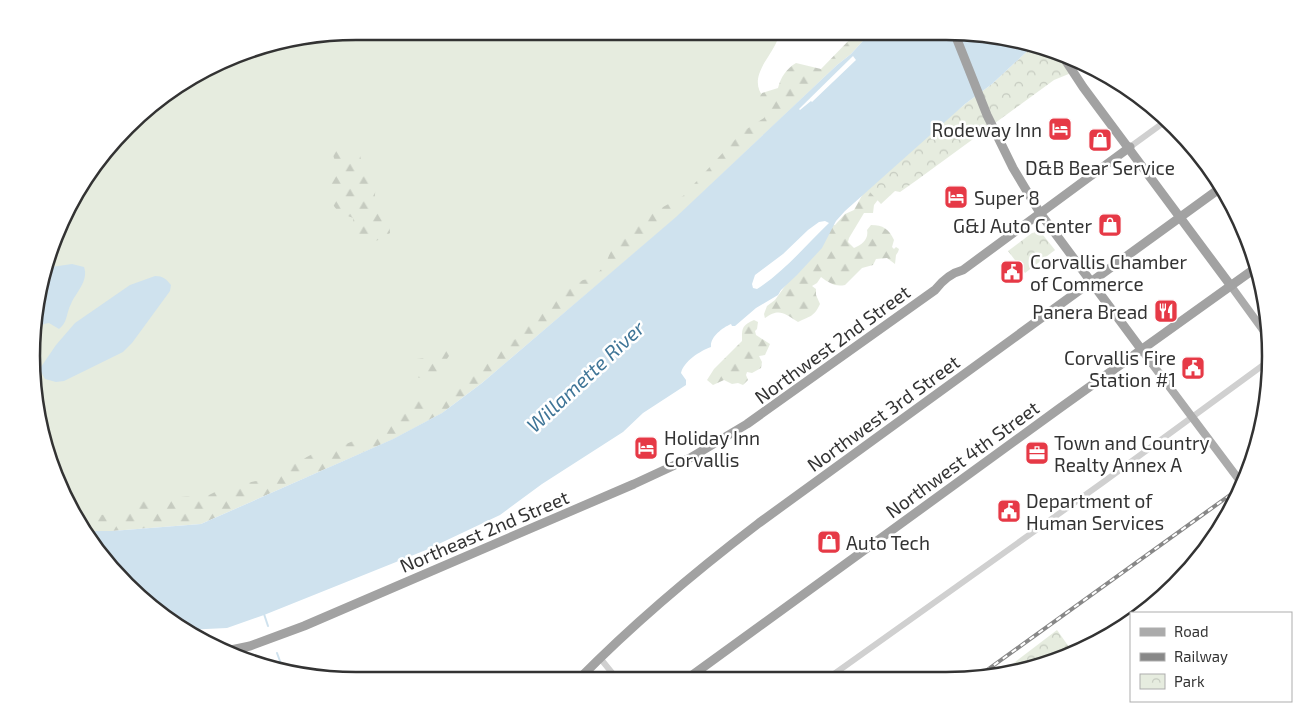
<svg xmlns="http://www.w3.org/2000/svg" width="1302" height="712" font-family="'Exo 2',sans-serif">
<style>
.grass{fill:#e6ecdf}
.forest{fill:url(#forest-firs)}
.park{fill:url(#park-crowns)}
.water{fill:#cfe2ee;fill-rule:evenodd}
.pier{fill:#fff}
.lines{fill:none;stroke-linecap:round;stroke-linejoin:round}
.stream{stroke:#cfe2ee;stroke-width:2}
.tertiary{stroke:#d0d0d0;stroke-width:6}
.primary{stroke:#ababab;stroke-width:8}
.trunk{stroke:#a2a2a2;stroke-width:9}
.rail-casing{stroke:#888;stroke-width:4}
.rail{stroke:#fff;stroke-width:2;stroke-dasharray:5.5;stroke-linecap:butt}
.labels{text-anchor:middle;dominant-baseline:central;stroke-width:5;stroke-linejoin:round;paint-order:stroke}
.poi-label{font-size:19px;fill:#333;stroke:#fff;text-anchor:start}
.street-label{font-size:19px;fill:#333;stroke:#fff}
.water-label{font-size:20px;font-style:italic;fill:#3f7597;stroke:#fff}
.rim{fill:none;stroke:#333;stroke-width:2.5}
</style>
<defs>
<pattern id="forest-firs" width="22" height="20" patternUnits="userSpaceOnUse" patternTransform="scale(1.25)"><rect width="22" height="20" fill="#e6ecdf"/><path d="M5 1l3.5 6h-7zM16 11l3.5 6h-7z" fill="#c6cbc0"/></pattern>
<pattern id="park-crowns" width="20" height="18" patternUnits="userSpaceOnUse" patternTransform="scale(1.25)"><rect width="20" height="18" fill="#e6ecdf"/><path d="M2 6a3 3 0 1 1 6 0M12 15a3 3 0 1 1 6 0" fill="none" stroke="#c6cbc0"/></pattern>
</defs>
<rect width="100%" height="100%" fill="#fff"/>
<path class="grass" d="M356,31l424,1c-2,9 -7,17 -12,25 -20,30 -8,38 14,60l-340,296 -49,26 -119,52 -187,40 -31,-50 -24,-103 10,-106 44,-96 72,-77 93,-50z"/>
<g class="forest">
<path d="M857,32h14l-20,22 -14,11 -160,152 -195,166 -40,30 -49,26 -192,85 -89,7h-25l-10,-17 33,1 18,-1v-11l17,-2 4,2 37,-7h21l16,-8 38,-8 21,-11 10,-10 13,-1 13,-7 16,-2 36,-15 4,-7 4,-3 11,-2 8,-4 19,-16 6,-3 11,2 28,-21 5,-8 30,-26 6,-4 14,-3 6,-5 2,-10 8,-10 17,-14 34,-20 10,-2 13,-14 6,-18 22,-21 8,-11 21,-7 20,-11 59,-64 22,-14 3,-7 -3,-2 -4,1c-4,-6 -1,-12 2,-17l16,-5c3,-11 8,-19 18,-25l25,6z"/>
<path d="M965,106l-88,95 -3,4 -1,8h-9l-15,25 -1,4 6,6c8,-3 15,-9 13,-18l4,-5c12,0 18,4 23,15l-2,7 2,2 2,-2 3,2 -1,3 -2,3 -1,9 -8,-6 -11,1 -3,6 -11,3 -17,17c-10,2 -16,-2 -24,-8l-4,6 -5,3 4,3v6l4,9c-6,13 -10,12 -22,18 -14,-9 -19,-14 -33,-4l-1,-4 3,-8 8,-6 53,-74 7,-1 10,-11 9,-4 11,-20 92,-80z"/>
<path d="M334,147l23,1c8,15 2,27 18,39 1,7 -2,13 2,20 5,11 13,11 13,26 -12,10 -25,12 -37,1v-16c-4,-2 -8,-2 -12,-4 -7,-5 -19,-27 -19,-36l13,-9v-8l-3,-9z"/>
<path d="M754,320l4,2 -1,7 -2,2 1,4 14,9 -5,11 -6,1 3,6 -1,6 -9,5 -5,-1 -1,3 2,5 -5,5 -5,-2 -6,1 -8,-4 -11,5 -6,-5 7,-11 28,-28c0,-12 -1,-15 12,-21z"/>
<path d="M442,349l5,1 2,3v3l-13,19 -17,3 -6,-5 -2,-10 3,-4c17,0 14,-6 28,-10z"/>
</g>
<g class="park">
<polygon points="1035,44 1085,65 1076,71 1054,80 917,180 900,192 895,191 881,204 868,190 965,104 992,84"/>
<polygon points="1037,232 1043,235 1055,250 1025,273 1008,251 1032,233"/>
<polygon points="1057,630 1074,654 998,675"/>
</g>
<g class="water">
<path d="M871,32h96l68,12 -43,40 -27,20 -120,107 -9,10 -14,27 -25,27 -16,15 -3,5 -22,13 -21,18h-3l-1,-2c-9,4 -21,13 -20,23 -11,4 -27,14 -30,26l5,7v5l-43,28 -20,19 -81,52 -42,31 -74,35 -162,65 -37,13 -42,2 -73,-60 -25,-39h25l89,-7 192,-85 49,-26 40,-30 194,-166 161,-152 14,-11zM825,221l4,2c-24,23 -44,48 -72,66l-4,-1 -1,-4 3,-9 28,-21 25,-24 11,-8z"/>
<path d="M72,264l12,3c5,14 -8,25 -13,37 -5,9 -3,18 -12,25l-10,-6 -5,1 -7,6 5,-58 2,-4z"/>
<path d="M155,276c8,0 11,3 16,9l-1,6 -38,52 -9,9 -59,29 -8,1 -11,-3 -5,-9 1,-3 15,-22 19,-22 55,-38z"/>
</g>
<polygon class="pier" points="853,56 856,60 812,102 811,101 800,110 799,109"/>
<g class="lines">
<g class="stream">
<polyline points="264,614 268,626"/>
<polyline points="277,653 284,672"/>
</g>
<g class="tertiary">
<polyline points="1130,147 1163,123"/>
<polyline points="600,658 617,679"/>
<polyline points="827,679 1102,483 1266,363"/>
</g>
<g class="primary">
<polyline points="1231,286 1263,330"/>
<polyline points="1141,349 1240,481"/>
</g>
<g class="trunk">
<polyline points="954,32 987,115 1013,168 1040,213 1141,349"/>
<polyline points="1062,55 1083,87 1231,286"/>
<path d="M226,651l24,-5 54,-20 330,-142 56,-26 57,-34 188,-134c7,-9 16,-17 28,-20l167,-123"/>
<path d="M579,679c56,-57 117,-108 180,-156l460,-334"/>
<polyline points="687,679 1060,408 1257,267"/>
</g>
<g class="rail-casing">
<polyline id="rail" points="976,678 1237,490"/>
</g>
<use href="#rail" class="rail"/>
</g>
<defs>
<g id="hotel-square" transform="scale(1.25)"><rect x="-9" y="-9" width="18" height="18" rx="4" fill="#e63946" stroke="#fff"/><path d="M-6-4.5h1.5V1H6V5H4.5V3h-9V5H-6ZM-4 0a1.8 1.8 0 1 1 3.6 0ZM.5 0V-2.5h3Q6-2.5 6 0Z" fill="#fff"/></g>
<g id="shop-square" transform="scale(1.25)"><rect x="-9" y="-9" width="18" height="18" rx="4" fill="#e63946" stroke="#fff"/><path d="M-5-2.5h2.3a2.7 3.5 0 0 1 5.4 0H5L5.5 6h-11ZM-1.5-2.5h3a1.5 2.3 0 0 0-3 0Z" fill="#fff"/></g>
<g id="civic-square" transform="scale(1.25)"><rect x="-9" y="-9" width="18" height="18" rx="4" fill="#e63946" stroke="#fff"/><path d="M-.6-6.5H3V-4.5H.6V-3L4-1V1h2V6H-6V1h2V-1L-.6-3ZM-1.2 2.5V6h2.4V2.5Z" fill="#fff"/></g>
<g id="restaurant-square" transform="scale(1.25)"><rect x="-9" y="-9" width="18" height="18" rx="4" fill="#e63946" stroke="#fff"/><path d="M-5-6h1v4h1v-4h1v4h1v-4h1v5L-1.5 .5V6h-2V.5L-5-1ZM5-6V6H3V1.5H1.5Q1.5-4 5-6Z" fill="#fff"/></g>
<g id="office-square" transform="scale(1.25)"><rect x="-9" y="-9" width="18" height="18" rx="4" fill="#e63946" stroke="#fff"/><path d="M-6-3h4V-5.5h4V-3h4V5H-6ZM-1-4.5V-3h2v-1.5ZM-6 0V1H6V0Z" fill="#fff"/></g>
</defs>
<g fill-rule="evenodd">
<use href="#hotel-square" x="1060" y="129"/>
<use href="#shop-square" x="1100" y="140"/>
<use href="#hotel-square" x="956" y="197"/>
<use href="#shop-square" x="1110" y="225"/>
<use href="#civic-square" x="1012" y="272"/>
<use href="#restaurant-square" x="1166" y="311"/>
<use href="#civic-square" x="1193" y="368"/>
<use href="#hotel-square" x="646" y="448"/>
<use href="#office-square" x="1037" y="453"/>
<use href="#civic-square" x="1009" y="511"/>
<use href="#shop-square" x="829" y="542"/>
</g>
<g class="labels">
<g class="poi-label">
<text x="1042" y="129" text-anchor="end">Rodeway Inn</text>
<text x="1100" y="167" text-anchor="middle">D&amp;B Bear Service</text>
<text x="974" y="197">Super 8</text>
<text x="1092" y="225" text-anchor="end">G&amp;J Auto Center</text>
<text x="1030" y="261">Corvallis Chamber<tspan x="1030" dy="22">of Commerce</tspan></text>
<text x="1148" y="311" text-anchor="end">Panera Bread</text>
<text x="1176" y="357" text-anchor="end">Corvallis Fire<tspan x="1176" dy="22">Station #1</tspan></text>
<text x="664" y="437">Holiday Inn<tspan x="664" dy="22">Corvallis</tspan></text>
<text x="1054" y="442">Town and Country<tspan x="1054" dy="22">Realty Annex A</tspan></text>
<text x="1026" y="500">Department of<tspan x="1026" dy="22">Human Services</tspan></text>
<text x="846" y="542">Auto Tech</text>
</g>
<g class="street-label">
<text transform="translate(832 344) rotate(-36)">Northwest 2nd Street</text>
<text transform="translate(883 413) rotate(-36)">Northwest 3rd Street</text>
<text transform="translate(962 459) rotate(-36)">Northwest 4th Street</text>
<text transform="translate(484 531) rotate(-23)">Northeast 2nd Street</text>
</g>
<g class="water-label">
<text transform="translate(585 376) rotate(-43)">Willamette River</text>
</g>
</g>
<path d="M0 0H1302V712H0ZM356 40H946A316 316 0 0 1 1262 356V356A316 316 0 0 1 946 672H356A316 316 0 0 1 40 356V356A316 316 0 0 1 356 40Z" fill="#fff" fill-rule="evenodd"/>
<path class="rim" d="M356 40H946A316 316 0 0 1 1262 356V356A316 316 0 0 1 946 672H356A316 316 0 0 1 40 356V356A316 316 0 0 1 356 40Z"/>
<rect x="1130" y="612" width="162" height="90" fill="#ffffff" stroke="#adadad"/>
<rect x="1140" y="628" width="25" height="8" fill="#ababab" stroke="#adadad"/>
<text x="1174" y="637" font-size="15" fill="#333333">Road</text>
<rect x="1140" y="653" width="25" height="8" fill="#888888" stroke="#adadad"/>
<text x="1174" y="662" font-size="15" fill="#333333">Railway</text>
<rect x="1140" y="674" width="25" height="15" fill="url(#park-crowns)" stroke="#adadad"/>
<text x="1174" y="687" font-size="15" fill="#333333">Park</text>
</svg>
